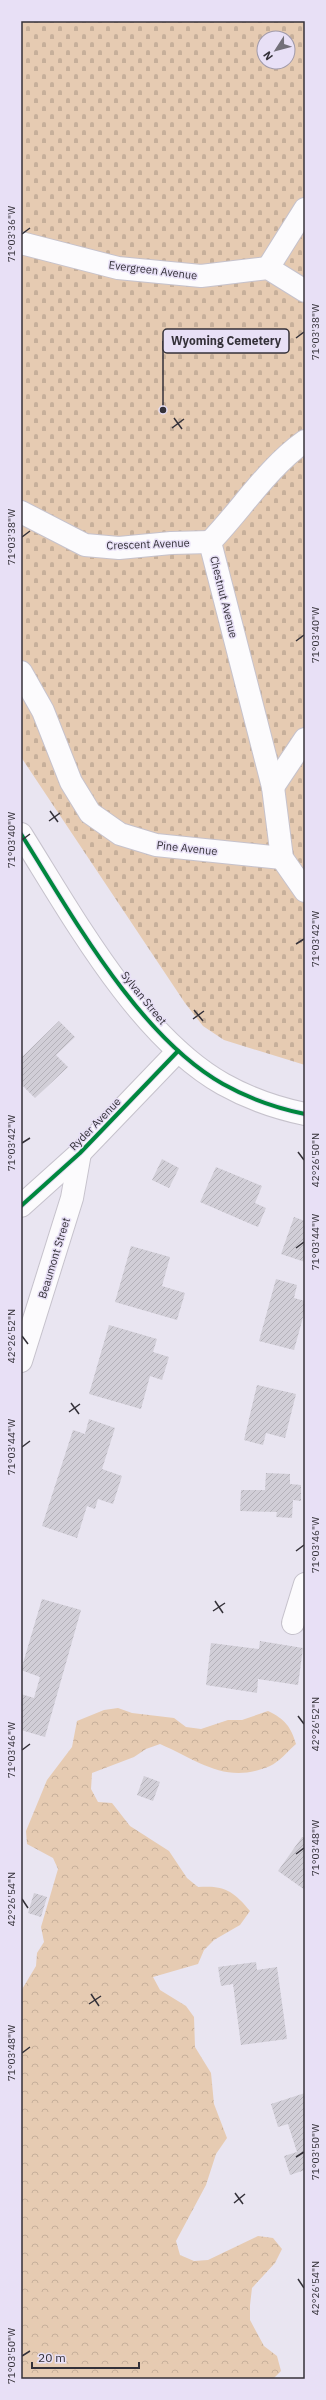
<svg xmlns="http://www.w3.org/2000/svg" width="326" height="2400" font-family="'IBM Plex Sans',sans-serif">
<style>
.forest{fill:url(#forest-crowns)}
.cemetery{fill:url(#cemetery-stones);fill-rule:evenodd}
.building{fill:url(#building-hatch)}
.lines{fill:none;stroke-linecap:round;stroke-linejoin:round}
.minor-casing{stroke:#c6c2cc;stroke-width:24}
.minor{stroke:#fcfbfd;stroke-width:22}
.cycleway-casing{stroke:#e8e0f6;stroke-width:6}
.cycleway{stroke:#00873e;stroke-width:4}
.ticks{fill:none;stroke:#343139;stroke-width:1.5}
.labels{text-anchor:middle;dominant-baseline:central;stroke-width:3;stroke-linejoin:round;paint-order:stroke}
.street-label{font-size:11px;fill:#343139;stroke:#e8e0f6}
.leader{fill:none;stroke:#343139;stroke-width:1.5}
.callout-dot{fill:#343139;stroke:#e8e0f6;stroke-width:1.5}
.callout{fill:#e8e0f6;stroke:#343139;stroke-width:1.5}
.callout-label{font-size:12px;text-anchor:middle;font-weight:bold;fill:#343139}
.neatline{fill:none;stroke:#343139;stroke-width:1.5}
.ticks-label{font-size:10px;text-anchor:middle;fill:#343139}
</style>
<defs>
<pattern id="forest-crowns" width="20" height="18" patternUnits="userSpaceOnUse"><rect width="20" height="18" fill="#e6cbb2"/><path d="M2 6a3 3 0 1 1 6 0M12 15a3 3 0 1 1 6 0" fill="none" stroke="#c6af9a"/></pattern>
<pattern id="cemetery-stones" width="16" height="16" patternUnits="userSpaceOnUse"><rect width="16" height="16" fill="#e6cbb2"/><path d="M2 7V4a2 2 0 0 1 4 0v3zM10 15v-3a2 2 0 0 1 4 0v3z" fill="#c6af9a"/></pattern>
<pattern id="building-hatch" width="6" height="6" patternUnits="userSpaceOnUse"><rect width="6" height="6" fill="#d1ced7"/><path d="M-1 1l2-2M0 6l6-6M5 7l2-2" fill="none" stroke="#b4b1b9"/></pattern>
</defs>
<rect width="100%" height="100%" fill="#e9e5f1"/>
<path class="forest" d="M118,1708l14,5 42,5 12,9 15,2 27,-9h14l26,-9c17,8 23,16 28,33 -8,7 -17,18 -26,22 -44,19 -71,-5 -110,-22l-14,5 -12,8 -42,16 -1,16 7,13 14,1 18,23 39,25 18,27 11,9c26,-2 36,4 52,24l-10,14 -26,15 -10,10 -6,14 -45,13 7,13 26,16 8,11 1,30 16,26 3,31 13,34 -11,16 -10,31 -30,56 4,14 14,6 14,-1 50,-24 15,2 9,11 -7,14 -23,25 -2,17v15l14,26 13,10 4,15 -8,8h-252v-388l15,-25 1,-13 7,-11 -3,-15 17,-58 -5,-11 -26,-14 -1,-13 21,-51 25,-33 5,-26 27,-11z"/>
<path class="cemetery" d="M21,21h284v1044l-81,-25 -21,-14 -18,-23 -164,-246zM264,38h24v24h-24z"/>
<g class="building">
<polygon points="59,1021 75,1037 56,1055 68,1067 35,1098 21,1084 21,1058"/>
<polygon points="162,1159 179,1168 169,1188 152,1180"/>
<polygon points="216,1167 262,1186 255,1203 266,1208 258,1227 200,1202"/>
<polygon points="294,1217 305,1221 305,1262 281,1254"/>
<polygon points="131,1246 170,1257 162,1286 185,1293 177,1320 115,1302"/>
<polygon points="276,1279 297,1285 294,1298 305,1301 305,1310 294,1350 259,1341"/>
<polygon points="109,1325 157,1339 153,1352 169,1357 162,1380 150,1376 141,1409 89,1394"/>
<polygon points="257,1385 296,1394 285,1438 266,1433 263,1445 244,1440"/>
<polygon points="89,1419 115,1428 102,1469 122,1476 113,1504 98,1499 95,1509 87,1506 77,1538 42,1526 73,1430 85,1434"/>
<polygon points="266,1473 290,1474 290,1484 301,1485 301,1501 293,1500 292,1518 276,1517 277,1512 240,1511 241,1490 265,1490"/>
<polygon points="42,1599 81,1610 45,1737 21,1730 21,1694 34,1698 40,1677 21,1670"/>
<polygon points="260,1641 303,1648 298,1685 258,1679 257,1693 206,1685 211,1643 259,1649"/>
<polygon points="144,1776 160,1782 153,1801 137,1795"/>
<polygon points="302,1837 305,1837 305,1890 278,1871"/>
<polygon points="34,1893 47,1897 41,1917 28,1913"/>
<polygon points="256,1962 257,1970 277,1967 287,2039 241,2045 233,1984 221,1986 218,1967"/>
<polygon points="305,2093 305,2170 290,2175 284,2156 297,2152 288,2124 278,2127 271,2104"/>
</g>
<g class="lines">
<g class="minor-casing">
<g id="minor">
<polyline points="21,243 118,268 201,276 268,268 305,291"/>
<polyline points="268,268 305,209"/>
<polyline points="21,512 85,545 119,548 171,543 210,542"/>
<polyline points="210,542 273,787 282,858 305,891"/>
<path d="M210,542c32,-33 57,-74 95,-101"/>
<polyline points="21,672 43,711 71,782 90,813 120,834 156,845 282,858"/>
<polyline points="273,787 305,739"/>
<path d="M21,834c51,81 117,202 202,250 25,14 53,24 82,30"/>
<polyline points="21,1206 80,1153 178,1051"/>
<polyline points="21,1361 72,1198 80,1153"/>
<polyline points="293,1623 305,1584"/>
</g>
</g>
<use href="#minor" class="minor"/>
<g class="cycleway-casing">
<g id="cycleway">
<path d="M21,834c51,81 117,202 202,250 25,14 53,24 82,30"/>
<polyline points="21,1206 80,1153 178,1051"/>
</g>
</g>
<use href="#cycleway" class="cycleway"/>
</g>
<path class="ticks" d="M22,234l8,-6M296,338l8,-6M174,418l8,11M172,428l12,-9M22,537l8,-6M296,641l8,-6M50,811l8,11M49,821l11,-8M22,840l8,-6M296,944l8,-5M194,1010l9,11M193,1019l11,-8M22,1143l8,-5M298,1152l6,8M296,1248l8,-6M22,1336l6,8M71,1403l8,11M69,1412l11,-8M22,1447l8,-6M296,1551l8,-6M215,1601l8,12M213,1611l12,-8M298,1716l6,8M22,1750l8,-6M296,1854l8,-6M22,1899l6,9M91,1994l8,12M89,2004l12,-8M22,2053l8,-6M296,2157l8,-5M235,2193l8,11M234,2203l11,-9M298,2279l6,9M22,2356l8,-5"/>
<g class="labels">
<g class="street-label">
<text transform="translate(153 270) rotate(7)">Evergreen Avenue</text>
<text transform="translate(148 544) rotate(-2)">Crescent Avenue</text>
<text transform="translate(224 597) rotate(76)">Chestnut Avenue</text>
<text transform="translate(187 848) rotate(6)">Pine Avenue</text>
<text transform="translate(144 998) rotate(51)">Sylvan Street</text>
<text transform="translate(95 1124) rotate(-46)">Ryder Avenue</text>
<text transform="translate(54 1258) rotate(-73)">Beaumont Street</text>
</g>
</g>
<path class="leader" d="M163 410L163 341"/>
<circle class="callout-dot" cx="163" cy="410" r="4"/>
<rect class="callout" x="163" y="329" width="126" height="24" rx="4"/>
<g class="callout-label">
<text x="226" y="345">Wyoming Cemetery</text>
</g>
<rect width="326" height="2400" fill="none" stroke="#e8e0f6" stroke-width="44"/>
<g transform="translate(276 50) rotate(234)"><circle r="19" fill="#e8e0f6" stroke="#a09aaa"/>
<path d="M0-3L7 15L0 10L-7 15Z" fill="#737079"/>
<text y="-6" font-size="11" font-weight="bold" text-anchor="middle" fill="#343139">N</text>
</g>
<path d="M32 2362v6h107v-6" fill="none" stroke="#343139" stroke-width="2"/>
<text x="38" y="2362" font-size="12" fill="#343139" stroke="#e8e0f6" stroke-width="3" paint-order="stroke">20 m</text>
<rect x="22" y="22" width="282" height="2356" class="neatline"/>
<g class="ticks-label">
<text transform="translate(11 234) rotate(-90)" y="4">71°03'36"W</text>
<text transform="translate(315 332) rotate(-90)" y="4">71°03'38"W</text>
<text transform="translate(11 537) rotate(-90)" y="4">71°03'38"W</text>
<text transform="translate(315 635) rotate(-90)" y="4">71°03'40"W</text>
<text transform="translate(11 840) rotate(-90)" y="4">71°03'40"W</text>
<text transform="translate(315 939) rotate(-90)" y="4">71°03'42"W</text>
<text transform="translate(11 1143) rotate(-90)" y="4">71°03'42"W</text>
<text transform="translate(315 1160) rotate(-90)" y="4">42°26'50"N</text>
<text transform="translate(315 1242) rotate(-90)" y="4">71°03'44"W</text>
<text transform="translate(11 1336) rotate(-90)" y="4">42°26'52"N</text>
<text transform="translate(11 1447) rotate(-90)" y="4">71°03'44"W</text>
<text transform="translate(315 1545) rotate(-90)" y="4">71°03'46"W</text>
<text transform="translate(315 1724) rotate(-90)" y="4">42°26'52"N</text>
<text transform="translate(11 1750) rotate(-90)" y="4">71°03'46"W</text>
<text transform="translate(315 1848) rotate(-90)" y="4">71°03'48"W</text>
<text transform="translate(11 1899) rotate(-90)" y="4">42°26'54"N</text>
<text transform="translate(11 2053) rotate(-90)" y="4">71°03'48"W</text>
<text transform="translate(315 2152) rotate(-90)" y="4">71°03'50"W</text>
<text transform="translate(315 2288) rotate(-90)" y="4">42°26'54"N</text>
<text transform="translate(11 2356) rotate(-90)" y="4">71°03'50"W</text>
</g>
</svg>
